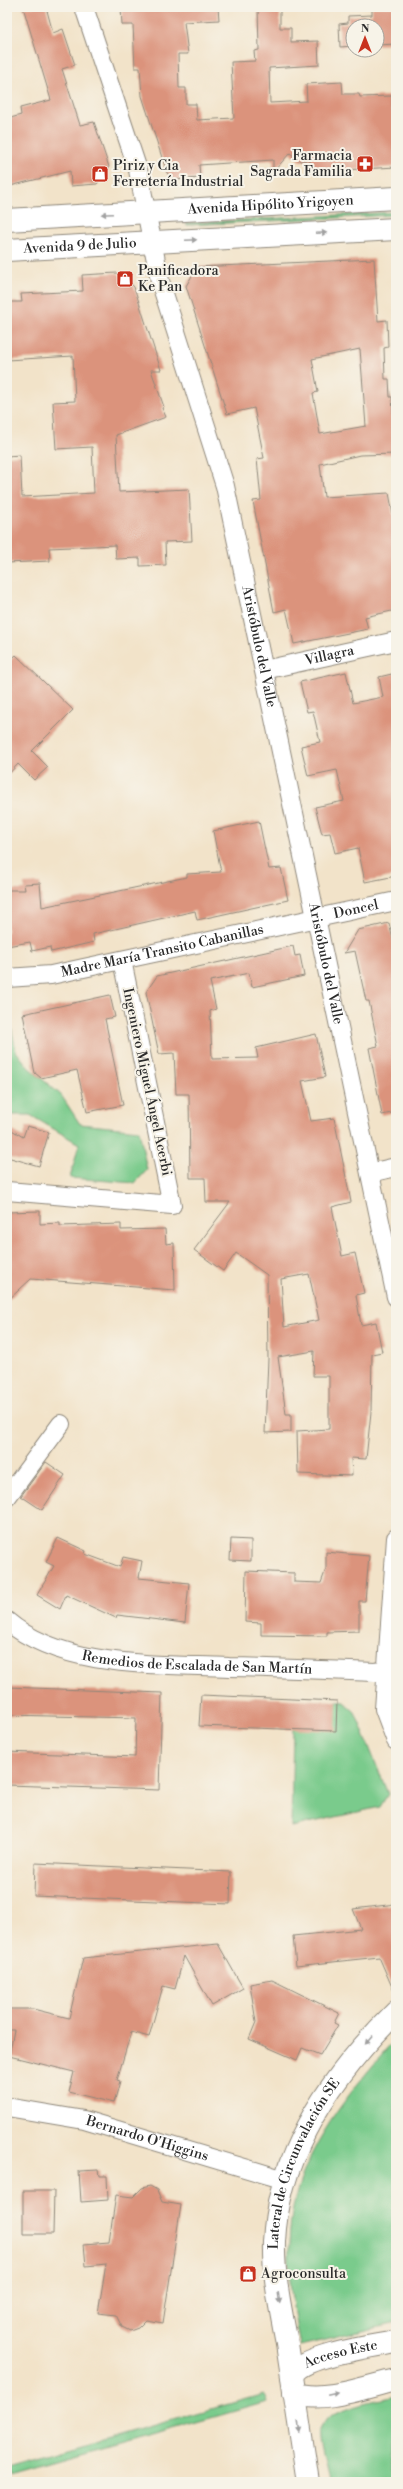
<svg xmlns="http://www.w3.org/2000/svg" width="403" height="2489" font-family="'Libre Bodoni',serif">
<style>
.green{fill:#7acb8c;stroke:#527b5c}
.building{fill:#db937c;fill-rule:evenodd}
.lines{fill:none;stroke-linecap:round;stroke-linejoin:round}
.street-casing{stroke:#8e877a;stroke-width:20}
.secondary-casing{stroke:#8e877a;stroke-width:24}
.primary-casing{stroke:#8e877a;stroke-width:24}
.highway-casing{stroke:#8e877a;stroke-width:24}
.street{stroke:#fff;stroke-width:18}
.secondary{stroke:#fff;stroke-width:22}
.primary{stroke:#fff;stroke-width:22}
.highway{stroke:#fff;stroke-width:22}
.oneway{fill:#a0a0a0}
.labels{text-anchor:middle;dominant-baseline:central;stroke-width:4;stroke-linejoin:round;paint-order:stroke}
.poi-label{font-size:14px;fill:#2b2b2b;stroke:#f7f3e8;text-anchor:start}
.street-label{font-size:14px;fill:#2b2b2b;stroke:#f7f3e8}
</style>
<rect width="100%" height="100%" fill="#f7f3e8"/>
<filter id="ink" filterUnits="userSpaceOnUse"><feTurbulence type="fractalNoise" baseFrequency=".025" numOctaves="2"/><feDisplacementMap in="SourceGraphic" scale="8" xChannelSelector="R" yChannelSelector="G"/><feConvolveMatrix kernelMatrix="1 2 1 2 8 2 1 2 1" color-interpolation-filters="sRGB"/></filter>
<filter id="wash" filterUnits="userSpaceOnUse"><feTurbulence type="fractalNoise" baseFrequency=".012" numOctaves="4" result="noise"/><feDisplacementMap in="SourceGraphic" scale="16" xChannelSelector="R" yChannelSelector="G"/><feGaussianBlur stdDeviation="0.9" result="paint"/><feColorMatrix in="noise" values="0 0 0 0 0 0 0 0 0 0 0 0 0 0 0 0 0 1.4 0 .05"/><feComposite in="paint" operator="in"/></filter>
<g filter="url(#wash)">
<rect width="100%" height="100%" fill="#f2e3c9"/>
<g class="green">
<polygon points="396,212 396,215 186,225 187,223"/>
<polygon points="7,1006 16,1051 29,1068 61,1095 80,1124 139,1130 147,1170 135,1183 70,1178 79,1144 30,1115 7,1115"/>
<polygon points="337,1701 344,1702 355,1712 388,1794 380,1807 291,1827 293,1729"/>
<path d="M396,2039v284l-96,23c-10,-49 -17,-102 -4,-151 16,-59 60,-111 100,-156z"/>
<polygon points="264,2394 267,2402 10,2475 7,2467"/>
<path d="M396,2396v86h-67c-3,-13 -12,-40 -10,-52 4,-21 59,-30 77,-34z"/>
</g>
<g id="blocks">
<g class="building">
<polygon points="23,7 46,7 53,33 63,29 75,65 62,69 80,125 94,122 109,167 97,184 71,186 70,171 10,186 7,173 7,119 21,115 20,108 51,100"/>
<polygon points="121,7 218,7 219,20 184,22 188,54 178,54 179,88 186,88 186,104 196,104 197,120 234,118 231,62 255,61 254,51 259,50 258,7 280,7 280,28 291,28 291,42 318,41 319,65 269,68 270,103 307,101 306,84 342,82 343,94 359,94 360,97 392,96 392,111 396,111 396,167 310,172 310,160 300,161 290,153 273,172 273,160 199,165 200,178 175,180 167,173 142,96 140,68 135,68 133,25 122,25"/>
<polygon points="372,7 396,7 396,44 377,45 377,26 353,26 353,46 340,47 339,24 348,23 348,16 372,15"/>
<path d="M374,259l4,62 9,-1 1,27 -4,1 1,31h4l1,18h2l4,57 -36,1 -40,9 4,33 65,-4 7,37v80l-31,7 3,12 -74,15 -8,-35 -12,3 -21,-111 8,-1 -4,-41 7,-1 -10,-50 -27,6 -41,-128 11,-19zM360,349l6,77 -46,8 -7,-41 5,-1 -6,-33z"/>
<polygon points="117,273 126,278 134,287 161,370 151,370 164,407 162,408 166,417 116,435 119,492 189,489 192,541 165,542 166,565 140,566 140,558 116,559 115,545 49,548 50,561 7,563 7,456 20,455 22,497 94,493 92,447 56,449 53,402 75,401 73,356 7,360 7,302 22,302 21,294 83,291 82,275"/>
<polygon points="16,655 73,710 32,751 48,767 34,780 18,764 7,776 7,663"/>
<polygon points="346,672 353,703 383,697 379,677 396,673 396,876 365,882 358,848 335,853 330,833 322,834 315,807 344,801 337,770 308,776 301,746 320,742 313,711 307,712 300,682"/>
<polygon points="259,821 269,869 281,868 288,900 197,920 195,911 93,934 94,942 51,952 50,947 32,951 30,942 7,946 7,890 25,890 24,884 40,883 42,907 187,877 187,874 221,872 213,831"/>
<polygon points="389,923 396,952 396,1112 382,1115 369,1048 378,1046 369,1001 366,1001 355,951 344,953 358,930"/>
<path d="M293,946l2,10 5,-1 4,21 -52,11 -3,-14 -39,8 6,28 -6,2 2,48 46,-1 -2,-10 60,-14 9,43 -23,4 9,40 23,-3 17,84 -19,5 10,49 13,-3 9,40 -8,2 5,30 15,-3 6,30 -10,2 -1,58 -5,47 -15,-1 1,18 -54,-2 -1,-43 32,-2v-53h-16l1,-25 -36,6 8,57h5v18l-26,1 3,-74 -1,-84 -31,-22 -13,18 -29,-21 36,-48h-24l-1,-24h-15l-1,-84h-13l-2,-41 -15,1 -13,-62 11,-16zM309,1274l10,46 -35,7 -3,-48z"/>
<polygon points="110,995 115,1017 105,1019 123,1105 87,1112 77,1070 41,1078 35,1073 23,1014"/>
<polygon points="27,1126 49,1132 39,1166 7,1157 7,1127 23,1137"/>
<polygon points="40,1211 40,1224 60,1223 60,1226 121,1224 121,1230 165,1229 166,1244 174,1243 175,1290 31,1279 7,1301 7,1212"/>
<polygon points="46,1462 65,1475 42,1510 21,1496"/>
<polygon points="58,1538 86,1551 85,1554 120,1567 123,1557 142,1561 139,1578 189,1583 185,1623 117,1615 116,1618 66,1595 60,1609 37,1595 54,1566 46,1562"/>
<polygon points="231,1539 251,1540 251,1561 230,1560"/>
<polygon points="326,1552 369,1556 365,1601 359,1601 359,1631 327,1632 327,1636 261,1635 261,1623 245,1622 246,1571 294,1573 294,1582 321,1583 326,1569"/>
<polygon points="7,1687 162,1693 159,1790 7,1785 7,1752 135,1757 136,1718 7,1715"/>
<polygon points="201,1695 337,1701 336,1731 199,1726"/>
<polygon points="35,1863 231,1872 230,1904 34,1896"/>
<polygon points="396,1904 396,1996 379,1957 296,1966 293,1936 361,1929 353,1909"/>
<polygon points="218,1944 243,1988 212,2006 184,1956 175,1989 163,1986 149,2037 131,2032 117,2080 120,2081 114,2103 69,2092 74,2072 9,2056 14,2030 7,2030 7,2009 33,2009 69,2018 83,1958"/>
<polygon points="272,1980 339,2013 334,2023 338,2025 320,2055 302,2048 297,2060 249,2039 256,2022 250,1984"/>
<polygon points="99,2170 100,2176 107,2176 108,2200 81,2202 79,2171"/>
<polygon points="150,2186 157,2190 162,2202 181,2205 163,2323 146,2320 138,2328 130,2331 122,2327 116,2315 98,2313 106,2264 86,2266 84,2244 109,2242 116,2195 133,2197 142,2188"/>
<polygon points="23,2191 54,2191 53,2234 23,2234"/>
</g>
</g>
</g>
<g filter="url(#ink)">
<use href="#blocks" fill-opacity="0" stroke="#8e877a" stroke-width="1"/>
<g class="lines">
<g class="street-casing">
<g id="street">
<path id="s1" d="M84,7l54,163 22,111 65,205 171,811"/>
<path id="s2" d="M264,670l132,-29"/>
<path id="s3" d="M7,978l44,-3 345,-74"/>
<polyline points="370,1173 396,1167"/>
<polyline points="7,1191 172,1205 122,960"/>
<polyline points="7,1497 61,1424"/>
<polyline points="396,1538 384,1709 396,1741"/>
<path id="s4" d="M7,1621c56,48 152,43 222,46 49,1 98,3 146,5l21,-3"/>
<path id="s5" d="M7,2107l77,13 201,60"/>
</g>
</g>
<g class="secondary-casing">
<g id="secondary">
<path id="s6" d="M308,2482c-7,-46 -14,-92 -21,-138 -6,-33 -14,-68 -13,-102 4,-90 60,-169 122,-230"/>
</g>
</g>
<g class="primary-casing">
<g id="primary">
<path id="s7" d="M7,220l389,-22"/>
<path id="s8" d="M7,250l389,-21"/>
</g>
</g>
<g class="highway-casing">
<g id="highway">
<path id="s9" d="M292,2376c8,-20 82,-30 104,-34"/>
<path d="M294,2393c29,11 73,-7 102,-13"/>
</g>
</g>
<use href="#street" class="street"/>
<use href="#secondary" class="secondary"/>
<use href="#primary" class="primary"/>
<use href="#highway" class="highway"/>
</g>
<defs><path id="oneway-solid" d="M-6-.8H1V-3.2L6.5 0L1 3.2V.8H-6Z"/></defs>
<g class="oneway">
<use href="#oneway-solid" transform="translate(107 214) rotate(177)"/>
<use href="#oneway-solid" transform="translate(321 233) rotate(-3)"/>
<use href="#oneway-solid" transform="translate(191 240) rotate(-3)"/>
<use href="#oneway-solid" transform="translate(369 2040) rotate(132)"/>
<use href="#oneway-solid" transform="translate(279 2298) rotate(82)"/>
<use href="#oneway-solid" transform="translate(333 2394) rotate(-12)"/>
<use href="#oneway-solid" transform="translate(299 2427) rotate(81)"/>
</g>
</g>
<defs>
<g id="pharmacy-square" transform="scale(0.9)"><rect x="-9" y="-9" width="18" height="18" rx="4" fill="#c8321e" stroke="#f7f3e8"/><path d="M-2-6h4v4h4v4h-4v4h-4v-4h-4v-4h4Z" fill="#fff"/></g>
<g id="shop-square" transform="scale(0.9)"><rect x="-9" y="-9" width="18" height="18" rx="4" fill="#c8321e" stroke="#f7f3e8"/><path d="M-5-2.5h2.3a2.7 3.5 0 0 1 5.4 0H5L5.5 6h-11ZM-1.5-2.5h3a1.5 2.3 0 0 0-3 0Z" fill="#fff"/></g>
</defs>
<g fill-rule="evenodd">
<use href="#pharmacy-square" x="365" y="164"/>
<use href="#shop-square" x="100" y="174"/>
<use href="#shop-square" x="125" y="279"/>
<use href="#shop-square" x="248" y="2274"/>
</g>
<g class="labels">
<g class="poi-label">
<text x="352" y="156" text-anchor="end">Farmacia<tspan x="352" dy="16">Sagrada Familia</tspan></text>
<text x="113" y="166">Piriz y Cia<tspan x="113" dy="16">Ferretería Industrial</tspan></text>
<text x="138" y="271">Panificadora<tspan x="138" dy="16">Ke Pan</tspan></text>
<text x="261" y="2274">Agroconsulta</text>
</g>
<g class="street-label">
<text stroke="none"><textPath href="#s7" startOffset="264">Avenida Hipólito Yrigoyen</textPath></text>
<text stroke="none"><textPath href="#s8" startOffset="73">Avenida 9 de Julio</textPath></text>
<text stroke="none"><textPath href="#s1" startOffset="664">Aristóbulo del Valle</textPath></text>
<text stroke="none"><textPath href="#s2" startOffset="67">Villagra</textPath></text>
<text stroke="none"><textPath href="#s3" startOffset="356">Doncel</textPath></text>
<text stroke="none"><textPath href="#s3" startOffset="158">Madre María Transito Cabanillas</textPath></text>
<text stroke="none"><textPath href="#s1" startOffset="988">Aristóbulo del Valle</textPath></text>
<text transform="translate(147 1082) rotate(78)">Ingeniero Miguel Ángel Acerbi</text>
<text stroke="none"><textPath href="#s4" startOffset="199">Remedios de Escalada de San Martín</textPath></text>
<text stroke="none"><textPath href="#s5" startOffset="144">Bernardo O'Higgins</textPath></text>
<text stroke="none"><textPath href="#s6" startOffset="327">Lateral de Circunvalación SE</textPath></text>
<text stroke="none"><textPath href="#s9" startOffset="55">Acceso Este</textPath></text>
</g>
</g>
<rect width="403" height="2489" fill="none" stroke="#f7f3e8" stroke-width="24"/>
<g transform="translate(365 38)"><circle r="19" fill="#f7f3e8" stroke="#a5a39c"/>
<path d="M0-3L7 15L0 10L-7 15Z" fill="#c8321e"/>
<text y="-6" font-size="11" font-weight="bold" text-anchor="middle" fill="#2b2b2b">N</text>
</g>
</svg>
